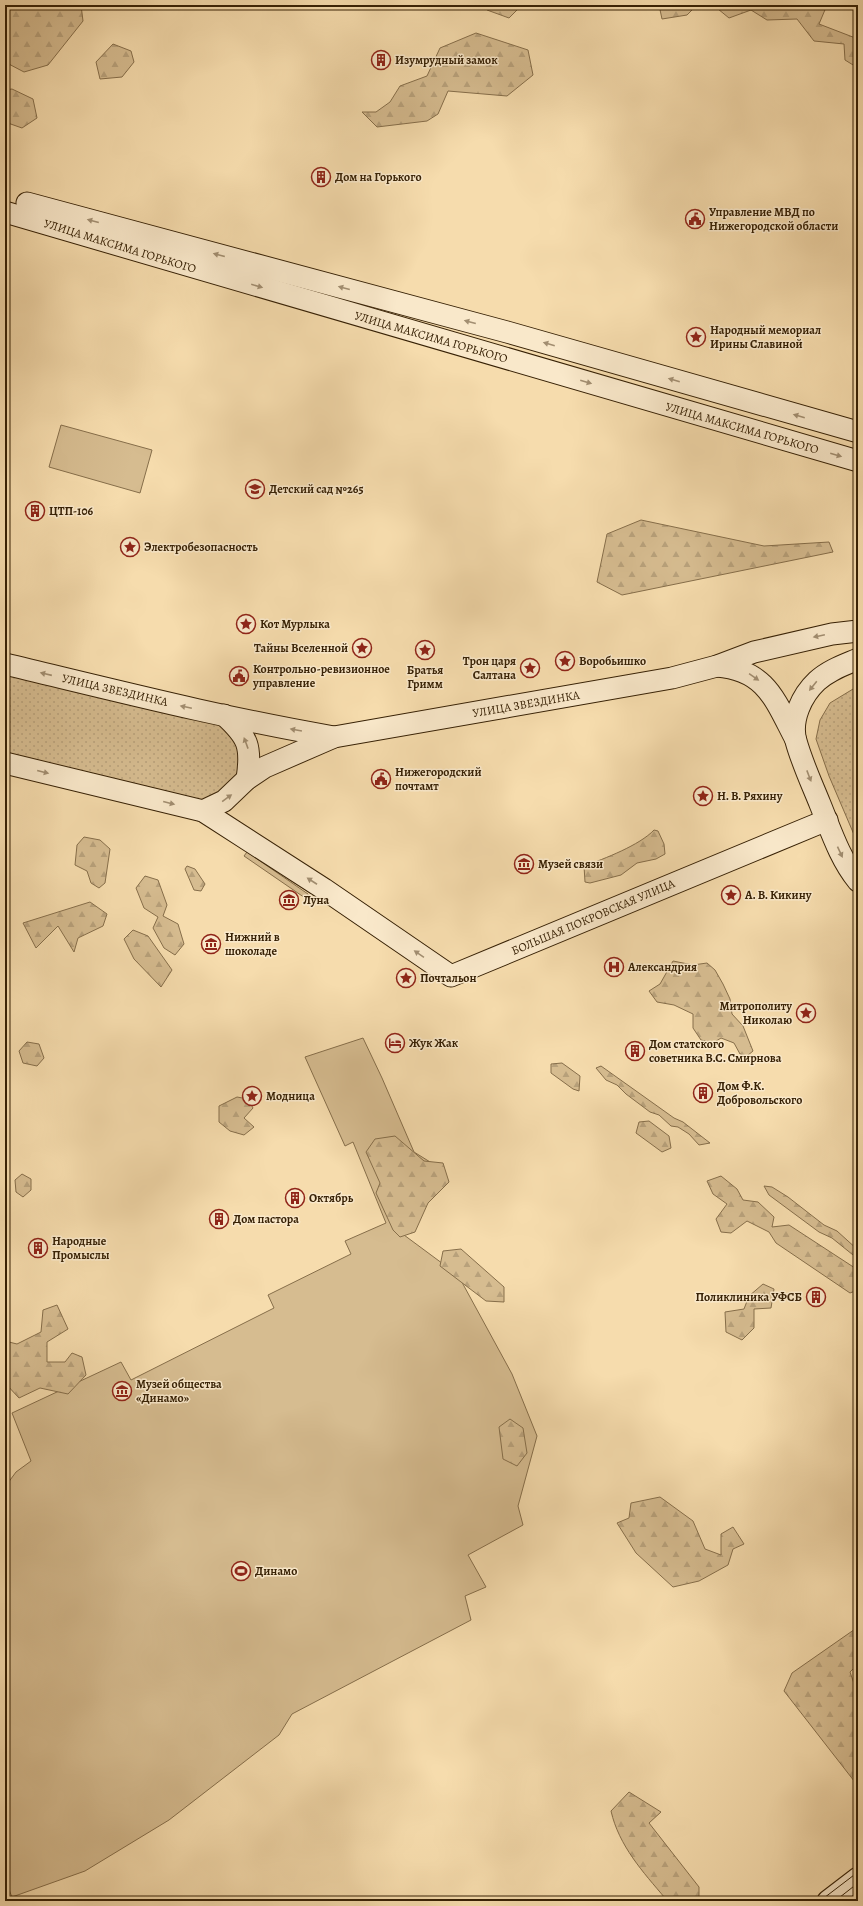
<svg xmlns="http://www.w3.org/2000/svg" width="863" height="1906" font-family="Alegreya,serif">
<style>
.grass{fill:#d6bc90;stroke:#866e4a}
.forest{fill:url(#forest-firs);stroke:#866e4a}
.park{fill:url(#park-dots);stroke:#866e4a}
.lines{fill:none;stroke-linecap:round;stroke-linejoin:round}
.secondary-casing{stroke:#372105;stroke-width:23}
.secondary{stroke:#f9e8ca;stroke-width:21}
.tram{stroke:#372105;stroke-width:1}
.oneway{fill:#a28e71}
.labels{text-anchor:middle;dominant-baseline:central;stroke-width:3;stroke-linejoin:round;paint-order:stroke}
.poi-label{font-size:12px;font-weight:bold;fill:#372105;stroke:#f9e8ca;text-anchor:start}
.street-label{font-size:12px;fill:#372105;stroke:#f9e8ca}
</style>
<defs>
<pattern id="forest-firs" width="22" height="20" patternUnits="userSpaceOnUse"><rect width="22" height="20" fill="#d6bc90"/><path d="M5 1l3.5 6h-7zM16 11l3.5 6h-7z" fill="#b8a17b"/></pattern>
<pattern id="park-dots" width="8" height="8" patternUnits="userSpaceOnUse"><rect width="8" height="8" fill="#d6bc90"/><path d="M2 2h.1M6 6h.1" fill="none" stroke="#b8a17b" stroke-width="1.8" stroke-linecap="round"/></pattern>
</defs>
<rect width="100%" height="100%" fill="#f6dcad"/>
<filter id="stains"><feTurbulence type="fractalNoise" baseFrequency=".005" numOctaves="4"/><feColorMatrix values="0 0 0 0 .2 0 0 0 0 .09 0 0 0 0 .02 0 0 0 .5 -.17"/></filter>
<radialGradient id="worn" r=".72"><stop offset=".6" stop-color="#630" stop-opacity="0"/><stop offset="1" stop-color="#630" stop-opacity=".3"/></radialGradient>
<g class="grass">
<polygon points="61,425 152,450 140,493 49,467"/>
<polygon points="247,852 308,894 308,900 244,856"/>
<polygon points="363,1038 382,1078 414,1152 443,1170 404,1235 458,1275 512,1374 537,1436 518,1506 523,1525 468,1555 486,1587 465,1596 471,1620 292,1714 279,1735 169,1820 85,1871 12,1897 5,1880 5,1487 16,1472 31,1461 12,1413 121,1362 131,1380 274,1308 268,1295 351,1254 345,1241 386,1223 353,1142 345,1146 305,1057"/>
</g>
<g class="forest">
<polygon points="8,5 81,5 83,21 48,65 24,72 5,62 5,9"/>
<polygon points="482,5 522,5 509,18 487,10"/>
<polygon points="659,5 697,5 687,15 662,19"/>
<polygon points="719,5 827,5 819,24 858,39 858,68 845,60 844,44 814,41 797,19 767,20 751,10 729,18 718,9"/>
<polygon points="476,33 528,50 533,75 507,96 448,91 438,114 427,121 377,127 362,112 376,112 390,102 400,86 427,76 440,48"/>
<polygon points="113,44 131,51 134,62 122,77 100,79 96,62"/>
<polygon points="12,89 33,99 37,118 22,128 5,122 5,90"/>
<polygon points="641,520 764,546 829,542 833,552 622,595 597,582 607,534"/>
<path d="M654,830l4,1 6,13 1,10 -9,5 -19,4 -16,12 -31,8 -5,-1 -1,-16c20,-7 56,-21 70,-36z"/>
<polygon points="84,837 100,840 110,849 105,883 99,888 91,883 87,871 75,865 77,845"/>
<polygon points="187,866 195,869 205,884 201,891 194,890 185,869"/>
<polygon points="145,876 158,880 167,905 163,916 178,924 184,944 175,955 164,948 153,928 158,917 144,908 136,888"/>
<polygon points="90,902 107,914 103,926 78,938 74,952 58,926 36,948 23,923"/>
<polygon points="133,930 148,936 172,970 161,987 134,959 124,939"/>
<polygon points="673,961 693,965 707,963 715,970 723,984 730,999 732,1014 743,1026 753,1051 747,1056 740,1054 734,1043 721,1038 713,1043 701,1040 693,1028 693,1014 674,1005 657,1002 649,991 660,984"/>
<polygon points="27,1042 39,1044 44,1058 37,1066 23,1063 19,1051"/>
<polygon points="562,1063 580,1076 579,1091 573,1089 551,1073 551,1064"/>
<polygon points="601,1066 674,1118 683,1122 710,1143 699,1145 689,1134 678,1127 671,1126 659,1115 650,1112 626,1094 617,1085 606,1080 596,1068"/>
<polygon points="237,1097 248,1099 253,1108 244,1118 254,1127 244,1135 230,1131 219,1122 219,1106"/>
<polygon points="649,1121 669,1136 671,1148 662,1152 636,1133 639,1122"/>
<polygon points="395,1136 424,1161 443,1163 449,1182 428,1203 415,1232 400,1237 393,1230 376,1193 380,1183 366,1152 375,1139"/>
<polygon points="22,1174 31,1179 31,1190 23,1197 16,1192 15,1180"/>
<polygon points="721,1176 737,1189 743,1200 758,1202 774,1217 772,1227 789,1225 858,1270 858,1290 850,1293 776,1243 769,1232 747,1221 731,1233 721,1232 716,1219 727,1204 713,1194 707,1181"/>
<polygon points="764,1186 772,1187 788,1197 824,1225 837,1231 858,1250 858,1259 832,1238 819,1232 769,1195"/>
<polygon points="461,1249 504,1287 504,1302 486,1301 440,1266 443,1251"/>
<polygon points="763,1284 774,1289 771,1308 754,1309 754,1328 742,1340 726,1332 725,1312 744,1309 749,1296"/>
<polygon points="57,1305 68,1329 47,1342 47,1362 65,1362 72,1353 82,1357 86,1375 68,1394 40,1388 19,1398 5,1383 5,1341 17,1344 41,1332 43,1310"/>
<polygon points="510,1419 523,1428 527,1453 517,1466 503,1459 499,1427"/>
<polygon points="660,1497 693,1521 705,1549 721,1555 721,1534 733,1527 744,1544 733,1549 728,1565 699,1581 673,1587 636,1553 617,1523 629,1518 631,1503"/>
<polygon points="858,1627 858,1664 850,1672 858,1695 858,1786 784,1691 792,1673"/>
<path d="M629,1792l32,20 -12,11 50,64v14h-33l-1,-3c-22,-26 -46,-52 -54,-87z"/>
</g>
<g class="park">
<polygon points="5,672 220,722 239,746 240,772 230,787 203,800 193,800 5,755"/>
<polygon points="858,686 858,844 829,776 816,739 820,720 830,703"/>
</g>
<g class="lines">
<g class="secondary-casing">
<g id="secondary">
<polyline points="27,203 507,332 858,432"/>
<polyline points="5,212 858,461"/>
<path d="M858,659c-14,6 -29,11 -41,22 -15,14 -27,39 -21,60 6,22 16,43 24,63 11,27 20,55 38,77"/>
<path d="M5,664c109,26 218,54 329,73"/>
<path d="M717,666c49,4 58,34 78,72"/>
<path d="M224,715c24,22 28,31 23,64"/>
<polyline points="5,763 203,811 324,889 451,976 827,820"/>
<polyline points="203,811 224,801 247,779 265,767 334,737 672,678 717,666 754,652 832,634 858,631"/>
<polyline points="828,1901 858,1878"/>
</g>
</g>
<use href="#secondary" class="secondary"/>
<g class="tram">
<polyline points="820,1901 858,1872"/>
<polyline points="835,1901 858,1883"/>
</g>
</g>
<defs><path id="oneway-solid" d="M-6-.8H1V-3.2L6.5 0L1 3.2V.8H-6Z"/></defs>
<g class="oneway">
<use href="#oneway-solid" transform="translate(93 221) rotate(-165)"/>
<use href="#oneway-solid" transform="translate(219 255) rotate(-165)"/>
<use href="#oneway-solid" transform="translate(257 286) rotate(16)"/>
<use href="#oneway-solid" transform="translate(344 288) rotate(-165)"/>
<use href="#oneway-solid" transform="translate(470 322) rotate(-165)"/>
<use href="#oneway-solid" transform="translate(549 344) rotate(-164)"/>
<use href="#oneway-solid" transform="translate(674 380) rotate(-164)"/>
<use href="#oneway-solid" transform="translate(586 382) rotate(16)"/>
<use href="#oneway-solid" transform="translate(799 416) rotate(-164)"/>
<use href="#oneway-solid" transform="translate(836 455) rotate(16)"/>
<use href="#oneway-solid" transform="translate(819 636) rotate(168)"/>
<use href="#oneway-solid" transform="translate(46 674) rotate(-167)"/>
<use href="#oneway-solid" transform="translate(754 677) rotate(35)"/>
<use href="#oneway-solid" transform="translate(813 686) rotate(129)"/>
<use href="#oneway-solid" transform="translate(186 707) rotate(-168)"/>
<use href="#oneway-solid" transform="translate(296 730) rotate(-170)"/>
<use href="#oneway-solid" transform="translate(246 743) rotate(-110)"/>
<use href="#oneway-solid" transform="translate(43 772) rotate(14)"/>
<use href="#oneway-solid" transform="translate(809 776) rotate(69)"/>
<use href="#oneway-solid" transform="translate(227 798) rotate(-36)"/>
<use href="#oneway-solid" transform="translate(169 803) rotate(14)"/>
<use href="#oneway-solid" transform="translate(840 852) rotate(65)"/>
<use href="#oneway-solid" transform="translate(312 881) rotate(-147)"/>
<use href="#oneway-solid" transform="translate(419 954) rotate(-146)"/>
</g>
<defs>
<g id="building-ring" transform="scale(1)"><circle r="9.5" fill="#f9e8ca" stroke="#8f2418" stroke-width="1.5"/><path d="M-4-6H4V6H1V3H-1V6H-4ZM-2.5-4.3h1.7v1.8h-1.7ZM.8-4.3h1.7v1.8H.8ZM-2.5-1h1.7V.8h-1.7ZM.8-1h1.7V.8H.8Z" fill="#8f2418"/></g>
<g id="civic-ring" transform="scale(1)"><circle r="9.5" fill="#f9e8ca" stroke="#8f2418" stroke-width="1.5"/><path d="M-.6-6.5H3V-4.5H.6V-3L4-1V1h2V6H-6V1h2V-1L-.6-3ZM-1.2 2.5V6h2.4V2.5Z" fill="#8f2418"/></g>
<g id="sight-ring" transform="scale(1)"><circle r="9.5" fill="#f9e8ca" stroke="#8f2418" stroke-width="1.5"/><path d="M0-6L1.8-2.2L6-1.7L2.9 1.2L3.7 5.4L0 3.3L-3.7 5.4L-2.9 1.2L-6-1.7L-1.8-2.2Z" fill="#8f2418"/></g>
<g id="school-ring" transform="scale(1)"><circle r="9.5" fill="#f9e8ca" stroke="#8f2418" stroke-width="1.5"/><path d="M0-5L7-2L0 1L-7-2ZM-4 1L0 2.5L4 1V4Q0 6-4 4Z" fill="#8f2418"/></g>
<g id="museum-ring" transform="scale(1)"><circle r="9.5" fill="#f9e8ca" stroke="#8f2418" stroke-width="1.5"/><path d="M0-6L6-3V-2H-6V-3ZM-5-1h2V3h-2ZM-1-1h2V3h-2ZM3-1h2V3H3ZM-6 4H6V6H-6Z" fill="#8f2418"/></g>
<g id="hospital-ring" transform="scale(1)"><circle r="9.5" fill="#f9e8ca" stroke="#8f2418" stroke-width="1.5"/><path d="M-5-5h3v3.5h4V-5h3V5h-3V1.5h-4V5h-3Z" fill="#8f2418"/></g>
<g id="hotel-ring" transform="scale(1)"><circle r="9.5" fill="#f9e8ca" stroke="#8f2418" stroke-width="1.5"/><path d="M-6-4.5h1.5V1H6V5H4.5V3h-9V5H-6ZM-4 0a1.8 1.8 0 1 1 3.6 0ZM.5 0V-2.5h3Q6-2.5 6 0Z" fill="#8f2418"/></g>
<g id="stadium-ring" transform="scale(1)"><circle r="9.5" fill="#f9e8ca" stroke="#8f2418" stroke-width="1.5"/><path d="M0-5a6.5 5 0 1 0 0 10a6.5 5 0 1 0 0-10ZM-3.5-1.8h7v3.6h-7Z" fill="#8f2418"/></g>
</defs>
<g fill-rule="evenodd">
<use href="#building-ring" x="381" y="60"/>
<use href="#building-ring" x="321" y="177"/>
<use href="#civic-ring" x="695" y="219"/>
<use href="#sight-ring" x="696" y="337"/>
<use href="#school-ring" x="255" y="489"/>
<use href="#building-ring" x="35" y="511"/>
<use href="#sight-ring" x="130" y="547"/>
<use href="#sight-ring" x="246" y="624"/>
<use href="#sight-ring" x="362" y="648"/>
<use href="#sight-ring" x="425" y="650"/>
<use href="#sight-ring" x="565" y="661"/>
<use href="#sight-ring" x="530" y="668"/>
<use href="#civic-ring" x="239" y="676"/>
<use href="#civic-ring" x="381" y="779"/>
<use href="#sight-ring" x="703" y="796"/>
<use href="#museum-ring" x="524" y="864"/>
<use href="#sight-ring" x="731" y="895"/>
<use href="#museum-ring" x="289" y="900"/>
<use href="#museum-ring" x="211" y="944"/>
<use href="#hospital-ring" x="614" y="967"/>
<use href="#sight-ring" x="406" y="978"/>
<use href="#sight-ring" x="806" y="1013"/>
<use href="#hotel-ring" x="395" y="1043"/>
<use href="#building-ring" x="635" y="1051"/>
<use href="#building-ring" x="703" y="1093"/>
<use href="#sight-ring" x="252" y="1096"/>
<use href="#building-ring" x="295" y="1198"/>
<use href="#building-ring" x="219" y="1219"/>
<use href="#building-ring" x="38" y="1248"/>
<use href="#building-ring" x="816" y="1297"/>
<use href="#museum-ring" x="122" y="1391"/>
<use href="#stadium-ring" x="241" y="1571"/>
</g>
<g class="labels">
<g class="poi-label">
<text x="395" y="60">Изумрудный замок</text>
<text x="335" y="177">Дом на Горького</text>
<text x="709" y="212">Управление МВД по<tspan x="709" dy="14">Нижегородской области</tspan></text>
<text x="710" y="330">Народный мемориал<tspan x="710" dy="14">Ирины Славиной</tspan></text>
<text x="269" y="489">Детский сад №265</text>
<text x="49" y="511">ЦТП-106</text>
<text x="144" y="547">Электробезопасность</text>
<text x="260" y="624">Кот Мурлыка</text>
<text x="348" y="648" text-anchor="end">Тайны Вселенной</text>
<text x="516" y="661" text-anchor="end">Трон царя<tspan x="516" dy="14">Салтана</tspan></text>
<text x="579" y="661">Воробьишко</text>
<text x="253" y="669">Контрольно-ревизионное<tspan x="253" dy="14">управление</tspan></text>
<text x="425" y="670" text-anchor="middle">Братья<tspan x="425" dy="14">Гримм</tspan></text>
<text x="395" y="772">Нижегородский<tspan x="395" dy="14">почтамт</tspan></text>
<text x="717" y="796">Н. В. Ряхину</text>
<text x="538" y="864">Музей связи</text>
<text x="745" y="895">А. В. Кикину</text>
<text x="303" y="900">Луна</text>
<text x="225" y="937">Нижний в<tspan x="225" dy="14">шоколаде</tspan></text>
<text x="628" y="967">Александрия</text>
<text x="420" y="978">Почтальон</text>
<text x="792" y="1006" text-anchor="end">Митрополиту<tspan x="792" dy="14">Николаю</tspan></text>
<text x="409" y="1043">Жук Жак</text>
<text x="649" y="1044">Дом статского<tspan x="649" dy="14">советника В.С. Смирнова</tspan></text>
<text x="717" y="1086">Дом Ф.К.<tspan x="717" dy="14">Добровольского</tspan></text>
<text x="266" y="1096">Модница</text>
<text x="309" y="1198">Октябрь</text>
<text x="233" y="1219">Дом пастора</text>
<text x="52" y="1241">Народные<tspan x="52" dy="14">Промыслы</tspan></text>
<text x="802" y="1297" text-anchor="end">Поликлиника УФСБ</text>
<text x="136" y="1384">Музей общества<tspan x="136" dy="14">«Динамо»</tspan></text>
<text x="255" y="1571">Динамо</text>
</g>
<g class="street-label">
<text transform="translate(120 246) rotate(17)">УЛИЦА МАКСИМА ГОРЬКОГО</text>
<text transform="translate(431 337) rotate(16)">УЛИЦА МАКСИМА ГОРЬКОГО</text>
<text transform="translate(742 428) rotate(16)">УЛИЦА МАКСИМА ГОРЬКОГО</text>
<text transform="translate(115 690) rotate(13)">УЛИЦА ЗВЕЗДИНКА</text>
<text transform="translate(526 704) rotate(-10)">УЛИЦА ЗВЕЗДИНКА</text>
<text transform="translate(593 917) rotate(-23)">БОЛЬШАЯ ПОКРОВСКАЯ УЛИЦА</text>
</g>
</g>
<rect width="863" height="1906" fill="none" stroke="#f6dcad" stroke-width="20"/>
<rect x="6" y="6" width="851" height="1894" fill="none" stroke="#372105" stroke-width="2"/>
<rect x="10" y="10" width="843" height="1886" fill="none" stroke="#372105"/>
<rect width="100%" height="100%" filter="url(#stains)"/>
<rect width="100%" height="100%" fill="url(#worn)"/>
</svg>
